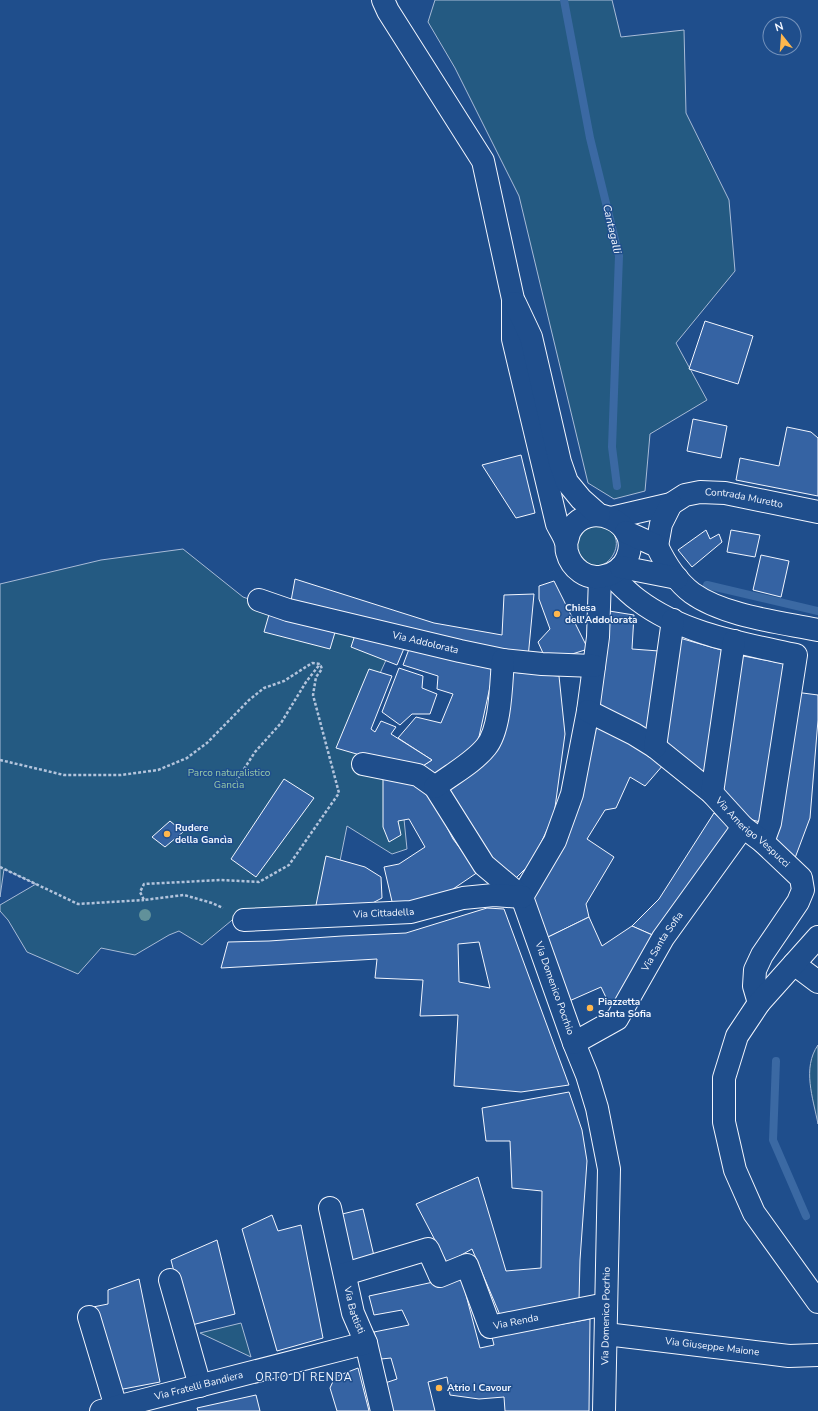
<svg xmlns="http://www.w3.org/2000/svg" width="818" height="1411" font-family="'Nunito Sans',sans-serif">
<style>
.green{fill:#245a82;stroke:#a8bbd7}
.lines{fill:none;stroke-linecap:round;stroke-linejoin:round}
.stream{stroke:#3b69a3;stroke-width:8}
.building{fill:#3563a3;stroke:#f2f6ff;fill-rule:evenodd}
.minor-casing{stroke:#f2f6ff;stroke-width:24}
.major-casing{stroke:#f2f6ff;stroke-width:24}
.path{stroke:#b3c4dc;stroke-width:2.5;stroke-dasharray:3 2;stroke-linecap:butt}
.minor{stroke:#1f4e8c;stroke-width:22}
.major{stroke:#1f4e8c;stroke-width:22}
.tree{fill:#61919a}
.poi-dot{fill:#ffb74d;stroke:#1f4e8c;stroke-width:1.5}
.labels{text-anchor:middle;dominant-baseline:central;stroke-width:3;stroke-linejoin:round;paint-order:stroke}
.street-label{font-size:10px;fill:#f2f6ff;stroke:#1f4e8c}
.poi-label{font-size:10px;font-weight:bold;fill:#f2f6ff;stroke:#1f4e8c;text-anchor:start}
.park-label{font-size:10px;fill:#97c8a6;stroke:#1f4e8c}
.water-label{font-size:11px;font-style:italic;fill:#f2f6ff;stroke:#1f4e8c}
.neighbourhood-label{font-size:11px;letter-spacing:1px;fill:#f2f6ff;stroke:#1f4e8c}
</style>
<rect width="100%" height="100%" fill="#1f4e8c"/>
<g class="green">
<polygon points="435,0 612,0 621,37 684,30 686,113 729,200 735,271 676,343 707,400 650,434 645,491 614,499 588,483 519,196 455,68 428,22"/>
<path d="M591,523c6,2 16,4 20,8 12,11 2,32 -12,35 -6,1 -12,-2 -18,-4l-7,-25z"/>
<polygon points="183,549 243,597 391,649 349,742 399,769 407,849 392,854 347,826 330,911 237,916 202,945 179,931 169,935 135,955 101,948 78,974 27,952 8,920 0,911 0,905 36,884 4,869 0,897 0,584 101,560"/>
<path d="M818,1045v79c-5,-26 -16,-56 0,-79z"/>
<polygon points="241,1323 251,1357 200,1333"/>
</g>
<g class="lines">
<g class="stream">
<polyline points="564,0 590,138 619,256 612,447 617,486"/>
<polyline points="707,585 818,611"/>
<polyline points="776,1061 773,1140 806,1216"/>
</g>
</g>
<g class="building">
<polygon points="705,321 753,336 738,384 689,369"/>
<polygon points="693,419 727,426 721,458 687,451"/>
<polygon points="787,427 811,432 818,438 818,496 736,480 740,458 779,466"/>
<polygon points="521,455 535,513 516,518 482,465"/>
<polygon points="706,530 710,539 719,534 722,542 692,567 678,550"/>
<polygon points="731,530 760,535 755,557 727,552"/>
<polygon points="761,555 789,561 781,597 753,590"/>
<polygon points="295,579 434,623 502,635 504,595 534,594 528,658 291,601"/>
<polygon points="554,581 588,649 547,662 538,642 550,629 539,599 539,586"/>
<polygon points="603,610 634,615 632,649 659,651 650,734 594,708"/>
<polygon points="270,611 336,629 330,649 264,632"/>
<polygon points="356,632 405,646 397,665 351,647"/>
<polygon points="676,637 725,651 710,783 661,744"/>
<polygon points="409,649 495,664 477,746 435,777 415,771 432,760 398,738 416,717 441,723 453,694 437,689 438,676 403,665"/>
<polygon points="738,655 786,664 764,823 741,817 717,791"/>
<polygon points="399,668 423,676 422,688 437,694 430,714 412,714 400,725 382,712"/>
<polygon points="369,669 392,676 371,729 375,732 381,721 396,727 391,734 432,760 415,771 336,748"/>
<polygon points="510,672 559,676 565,734 554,815 532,862 511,883 480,847 443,787 494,746"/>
<polygon points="795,692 818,695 818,720 810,818 795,858 770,840"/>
<polygon points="597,725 664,764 645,786 630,777 616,808 605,810 587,839 614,857 586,904 589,917 544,939 529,896 564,835"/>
<polygon points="383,775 414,779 429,792 453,839 478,872 437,900 394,910 384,867 399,864 425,847 409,819 398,821 401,835 389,842 383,827"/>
<polygon points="284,779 314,798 256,877 231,859"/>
<polygon points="714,813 736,831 657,937 632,926 659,899"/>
<polygon points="170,821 183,832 165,847 152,837"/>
<polygon points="326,856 365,867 381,877 382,898 361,909 315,910"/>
<path d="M487,908l17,1 65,176 -48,7 -67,-6 4,-71 -38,1 3,-36 -48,-2 2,-19 -156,9 7,-26 41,-1 73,-5 64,-3zM479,942l11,46 -31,-6 -1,-38z"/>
<polygon points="589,917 602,946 632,926 657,937 614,1014 601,987 567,1002 544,939"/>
<polygon points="569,1092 582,1130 587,1161 580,1260 579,1301 500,1315 472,1249 447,1263 416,1204 478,1177 506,1271 541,1268 542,1191 512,1188 510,1141 486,1141 482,1108"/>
<polygon points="363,1209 374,1256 349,1262 338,1215"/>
<polygon points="272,1215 278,1231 301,1225 323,1338 277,1351 242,1229"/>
<polygon points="217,1240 235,1314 188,1326 171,1260"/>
<polygon points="461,1276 480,1348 494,1345 492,1337 590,1319 589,1411 505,1411 504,1397 479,1399 450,1395 447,1377 428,1382 435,1411 389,1411 385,1383 397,1379 391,1358 381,1359 374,1332 409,1325 402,1310 374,1315 369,1296"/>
<polygon points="139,1279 160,1382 118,1390 93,1307 108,1304 108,1290"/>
<polygon points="358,1368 369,1411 337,1411 330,1388 335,1377"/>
<polygon points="256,1395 260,1411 198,1411 197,1408"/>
</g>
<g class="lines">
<g class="minor-casing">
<g id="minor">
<path id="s1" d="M611,518l60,-14 14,-9 15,-3 25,1 93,19"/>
<polyline points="657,546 661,524 671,504"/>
<path d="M611,575c8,8 17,18 27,25 45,34 103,43 158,55l-26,168 -7,19"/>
<path id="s2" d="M600,577l-2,60 -10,74 -16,83 -17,47 -33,56 52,146 13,32 10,33 12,61 -5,242"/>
<path id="s3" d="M259,600l29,10 172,41 43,9 39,4 52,2"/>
<path id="s4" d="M588,711l46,23 21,13 57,46 31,34 20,15 38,36 2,12 -5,12 -36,53 -7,15 -1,16 5,17"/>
<polyline points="655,747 673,620"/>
<polyline points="363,764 418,775 435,787 484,865 522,897"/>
<path d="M435,787c17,-13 38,-24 51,-40 15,-18 15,-64 17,-87"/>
<polyline points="712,793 734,641"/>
<path id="s5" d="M244,920l167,-8 52,-14 31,-3 28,2"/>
<polyline points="794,964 818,982"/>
<path id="s6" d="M574,1043l43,-24 46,-81 80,-111"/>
<path id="s7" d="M330,1208l23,105 13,30 16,68"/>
<path id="s8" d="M345,1274l83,-25 12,27 27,-11 23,62 116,-23"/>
<polyline points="170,1280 200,1386"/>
<polyline points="89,1317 116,1407"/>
<path id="s9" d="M606,1334l183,22 29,-1"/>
<path id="s10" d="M101,1411l265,-68"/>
</g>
</g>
<g class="major-casing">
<g id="major">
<path d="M383,0l5,11 95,150 30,138v40l44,185c3,6 8,13 9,19 1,3 0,6 1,9 4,16 20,29 37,24 10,-2 19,-8 23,-18 16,-36 -40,-60 -57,-27 -2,4 -2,8 -4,12"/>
<polyline points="515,303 531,337 560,462 567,482 581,499 599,515"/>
<path d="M626,532l31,14c8,17 19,35 35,47 32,23 87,29 126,37"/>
<polyline points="621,567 677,578"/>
<polyline points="818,937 759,1003 737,1036 724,1078 724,1122 735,1170 754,1213 818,1302"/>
</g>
</g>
<g class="path">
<polyline points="0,760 64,775 121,775 158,770 187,758 207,743 249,700 264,688 284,681 312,663 320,664 322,669 316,677 313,695 339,793 289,865 259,882 221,880 144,884 140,892 144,900 184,895 212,903 223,908"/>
<polyline points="233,786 255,752 281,723 306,682 320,664"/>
<polyline points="0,867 78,904 144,900"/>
</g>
<use href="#minor" class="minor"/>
<use href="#major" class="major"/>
</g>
<circle class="tree" cx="145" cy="915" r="6"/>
<g class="poi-dot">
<circle cx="557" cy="614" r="4"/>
<circle cx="167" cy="834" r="4"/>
<circle cx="590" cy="1008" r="4"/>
<circle cx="439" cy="1388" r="4"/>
</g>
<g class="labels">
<g class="street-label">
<text stroke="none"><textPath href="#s1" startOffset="138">Contrada Muretto</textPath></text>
<text stroke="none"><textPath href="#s3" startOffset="172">Via Addolorata</textPath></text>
<text stroke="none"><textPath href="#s4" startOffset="206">Via Amerigo Vespucci</textPath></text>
<text stroke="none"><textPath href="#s5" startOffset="140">Via Cittadella</textPath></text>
<text stroke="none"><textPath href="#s6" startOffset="139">Via Santa Sofia</textPath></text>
<text stroke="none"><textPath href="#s2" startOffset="431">Via Domenico Pocrhio</textPath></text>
<text stroke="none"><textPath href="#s7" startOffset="105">Via Battisti</textPath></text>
<text transform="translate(606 1316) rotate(-89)">Via Domenico Pocrhio</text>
<text stroke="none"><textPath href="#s8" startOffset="238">Via Renda</textPath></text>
<text stroke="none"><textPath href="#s9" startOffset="107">Via Giuseppe Maione</textPath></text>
<text stroke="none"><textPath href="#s10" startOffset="101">Via Fratelli Bandiera</textPath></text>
</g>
<g class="poi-label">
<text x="565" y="608">Chiesa<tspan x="565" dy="12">dell'Addolorata</tspan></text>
<text x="175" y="828">Rudere<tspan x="175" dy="12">della Gancìa</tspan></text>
<text x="598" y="1002">Piazzetta<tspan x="598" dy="12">Santa Sofia</tspan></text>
<text x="447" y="1388">Atrio I Cavour</text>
</g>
<g class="park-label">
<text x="229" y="773">Parco naturalistico<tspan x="229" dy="12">Gancìa</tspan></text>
</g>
<g class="water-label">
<text transform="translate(612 229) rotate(77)">Cantagalli</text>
</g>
<g class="neighbourhood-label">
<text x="304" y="1377">ORTO DI RENDA</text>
</g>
</g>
<g transform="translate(782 36) rotate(343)"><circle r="19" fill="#1f4e8c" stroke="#7391ba"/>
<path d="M0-3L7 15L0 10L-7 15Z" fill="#ffb74d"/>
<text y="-6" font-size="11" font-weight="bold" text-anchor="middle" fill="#f2f6ff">N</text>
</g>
</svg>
